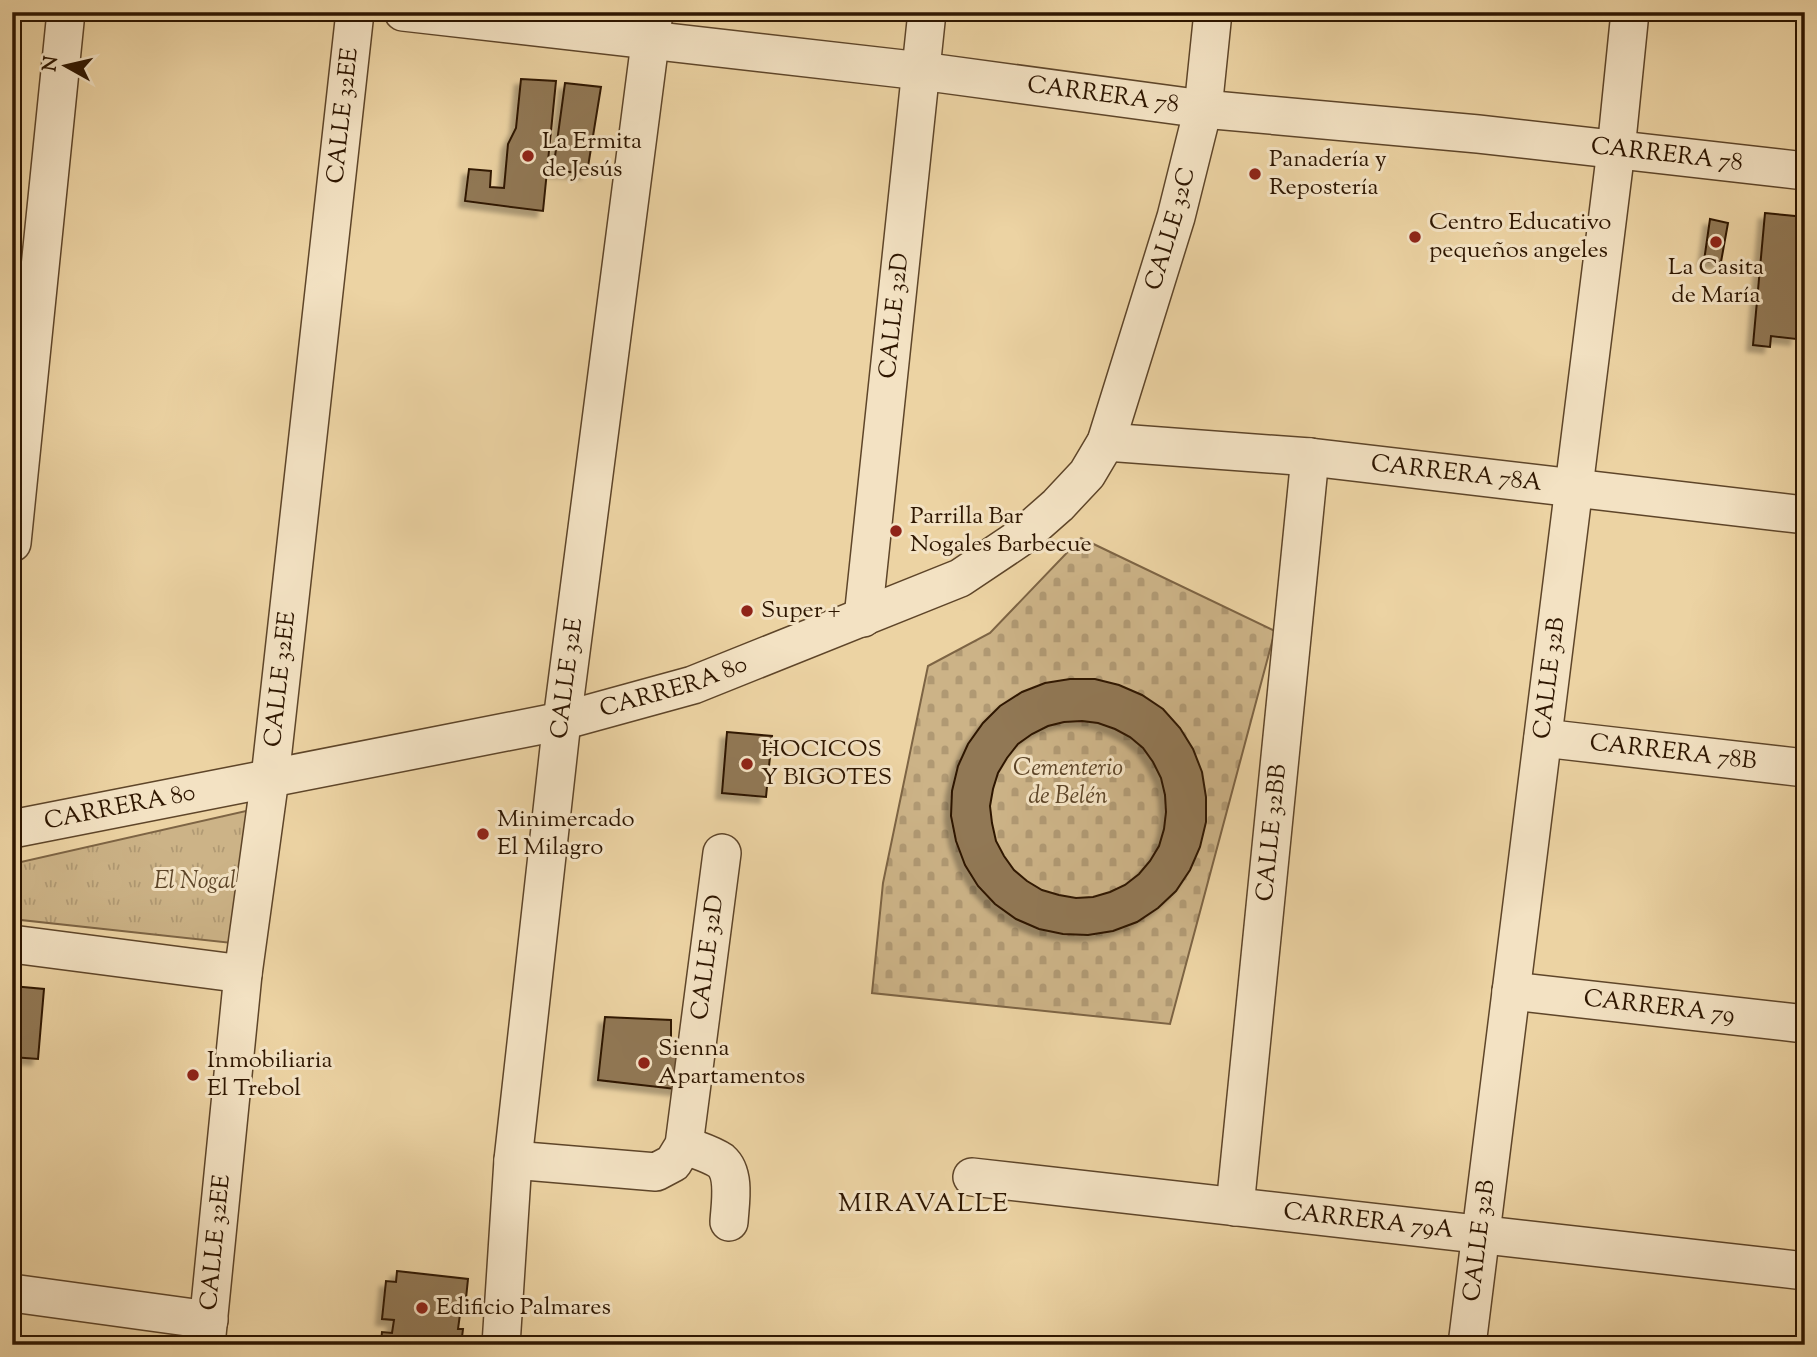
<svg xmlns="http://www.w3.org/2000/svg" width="1817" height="1357" font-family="'Sorts Mill Goudy',serif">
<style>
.cemetery{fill:url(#cemetery-stones);stroke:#7d6444;stroke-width:2}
.park{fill:url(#park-tufts);stroke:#7d6444;stroke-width:2}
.building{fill:#917855;stroke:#2e1600;stroke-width:2;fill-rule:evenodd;filter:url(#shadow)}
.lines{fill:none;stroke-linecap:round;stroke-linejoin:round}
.minor-casing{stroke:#5e4529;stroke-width:40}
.minor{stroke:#f3e2c3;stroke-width:37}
.poi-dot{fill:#8f2418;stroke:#f3e2c3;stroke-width:2.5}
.labels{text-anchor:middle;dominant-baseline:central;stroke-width:6;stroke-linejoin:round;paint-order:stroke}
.street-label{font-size:24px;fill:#2e1600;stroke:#f3e2c3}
.poi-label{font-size:24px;fill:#2e1600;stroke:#f3e2c3;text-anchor:start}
.park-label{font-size:24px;font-style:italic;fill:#5d4528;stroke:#f3e2c3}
.neighbourhood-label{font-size:26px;letter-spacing:2px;fill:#2e1600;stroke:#f3e2c3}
</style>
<defs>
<pattern id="cemetery-stones" width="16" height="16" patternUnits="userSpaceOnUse" patternTransform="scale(1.75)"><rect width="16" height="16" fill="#ccb387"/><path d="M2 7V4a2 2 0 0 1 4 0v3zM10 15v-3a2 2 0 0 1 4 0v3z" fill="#b09973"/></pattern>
<pattern id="park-tufts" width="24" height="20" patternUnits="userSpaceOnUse" patternTransform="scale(1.75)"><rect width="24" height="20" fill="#ccb387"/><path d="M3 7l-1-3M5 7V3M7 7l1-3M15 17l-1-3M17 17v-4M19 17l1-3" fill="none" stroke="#b09973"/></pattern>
<filter id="shadow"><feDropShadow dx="-6" dy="6" stdDeviation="2" flood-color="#0004"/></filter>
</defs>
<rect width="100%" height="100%" fill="#ecd3a3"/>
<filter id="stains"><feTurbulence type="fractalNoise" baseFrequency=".00286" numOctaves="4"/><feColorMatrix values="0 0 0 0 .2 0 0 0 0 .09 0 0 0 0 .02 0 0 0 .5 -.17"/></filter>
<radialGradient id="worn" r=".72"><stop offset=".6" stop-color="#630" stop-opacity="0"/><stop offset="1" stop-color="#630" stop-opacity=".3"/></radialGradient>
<polygon class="cemetery" points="1081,538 1275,631 1170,1024 872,993 883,883 928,666 990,633"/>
<polygon class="park" points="268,806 241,944 12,919 12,864"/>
<g class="building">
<polygon points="521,79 556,81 543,211 465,201 469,169 491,171 490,187 504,188 508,144 516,128"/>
<polygon points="565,83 601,87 587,173 553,171"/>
<polygon points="1765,213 1805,217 1805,247 1796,339 1771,336 1770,347 1753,345"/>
<polygon points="1710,219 1728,223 1721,262 1704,261"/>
<path d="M1070,679h25l24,6 23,10 21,14 17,19 13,21 9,23 4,25v25l-6,25 -10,23 -14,21 -18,17 -21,14 -24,9 -25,4 -25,-1 -24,-5 -23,-10 -21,-15 -17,-18 -13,-21 -9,-24 -5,-25 1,-25 6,-25 10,-22 15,-21 17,-17 22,-14 23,-9zM1082,721l16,2 17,6 15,8 13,11 10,14 8,16 4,17 1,17 -2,17 -5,17 -9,15 -11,13 -14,11 -15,7 -17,5 -17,1 -17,-3 -17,-5 -15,-9 -13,-11 -10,-14 -8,-15 -4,-18 -2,-17 3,-17 5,-16 9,-15 11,-14 14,-10 16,-8 16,-4z"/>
<polygon points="727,732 772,736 766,797 722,793"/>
<polygon points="12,986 44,989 38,1059 12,1057"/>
<polygon points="605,1017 671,1020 671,1045 690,1046 684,1090 598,1080"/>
<polygon points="397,1271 468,1279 465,1308 461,1307 458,1329 463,1329 461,1345 390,1345 391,1343 381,1342 382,1332 392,1333 394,1320 382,1319 386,1281 396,1282"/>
</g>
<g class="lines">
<g class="minor-casing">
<g id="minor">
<path id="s1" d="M403,12l518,59 282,38 275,25 327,37"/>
<path id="s2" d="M1106,442l204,15 495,58"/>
<polyline points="12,543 66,12"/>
<path id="s3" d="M863,618l64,-606"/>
<path id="s4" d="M1543,738l262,30"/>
<path id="s5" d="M12,829l550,-108 131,-36 267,-107 64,-43 34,-30 29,-31 19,-32 70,-225 27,-108 10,-97"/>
<polyline points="12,944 243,974"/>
<path id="s6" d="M1511,991l294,33"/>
<path d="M684,1145c12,5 27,9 37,16 15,13 9,43 8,61"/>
<path id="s7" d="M513,1160l143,12 17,-9 11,-18 38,-292"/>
<path id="s8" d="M972,1177l833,94"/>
<path id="s9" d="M1235,1207l75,-750"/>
<polyline points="12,1293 209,1320"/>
<path id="s10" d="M206,1345l37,-371 27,-196 85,-766"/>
<path id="s11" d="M501,1345l12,-185 49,-439 92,-709"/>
<path id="s12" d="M1467,1345l149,-1195 14,-138"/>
</g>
</g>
<use href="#minor" class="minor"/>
</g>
<g class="poi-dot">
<circle cx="528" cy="156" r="7"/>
<circle cx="1255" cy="174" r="7"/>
<circle cx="1415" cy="237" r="7"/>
<circle cx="1716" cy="242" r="7"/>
<circle cx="896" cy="531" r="7"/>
<circle cx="747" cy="611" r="7"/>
<circle cx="747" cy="764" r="7"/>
<circle cx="483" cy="834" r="7"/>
<circle cx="644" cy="1063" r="7"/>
<circle cx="193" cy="1075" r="7"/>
<circle cx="422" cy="1308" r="7"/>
</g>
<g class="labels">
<g class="street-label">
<text stroke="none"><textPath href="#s1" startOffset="705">CARRERA 78</textPath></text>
<text stroke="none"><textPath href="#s10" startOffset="1237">CALLE 32EE</textPath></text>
<text stroke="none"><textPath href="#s1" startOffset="1272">CARRERA 78</textPath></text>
<text stroke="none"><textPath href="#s5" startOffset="1409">CALLE 32C</textPath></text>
<text stroke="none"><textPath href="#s3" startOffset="304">CALLE 32D</textPath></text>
<text stroke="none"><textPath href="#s2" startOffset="352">CARRERA 78A</textPath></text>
<text stroke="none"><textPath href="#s11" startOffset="670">CALLE 32E</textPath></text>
<text stroke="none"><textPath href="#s10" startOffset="670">CALLE 32EE</textPath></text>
<text stroke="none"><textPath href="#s12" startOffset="672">CALLE 32B</textPath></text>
<text stroke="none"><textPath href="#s5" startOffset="677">CARRERA 80</textPath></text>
<text stroke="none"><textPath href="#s4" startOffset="131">CARRERA 78B</textPath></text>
<text stroke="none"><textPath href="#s5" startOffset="110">CARRERA 80</textPath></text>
<text stroke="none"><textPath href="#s9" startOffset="376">CALLE 32BB</textPath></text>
<text stroke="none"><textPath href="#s7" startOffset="373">CALLE 32D</textPath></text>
<text stroke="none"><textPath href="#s6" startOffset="149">CARRERA 79</textPath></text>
<text stroke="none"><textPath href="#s8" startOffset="399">CARRERA 79A</textPath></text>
<text stroke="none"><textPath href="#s12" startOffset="105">CALLE 32B</textPath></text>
<text stroke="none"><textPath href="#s10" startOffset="103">CALLE 32EE</textPath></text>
</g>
<g class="poi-label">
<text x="542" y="142">La Ermita<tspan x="542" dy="28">de Jesús</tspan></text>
<text x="1269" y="160">Panadería y<tspan x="1269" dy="28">Repostería</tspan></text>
<text x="1429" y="223">Centro Educativo<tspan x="1429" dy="28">pequeños angeles</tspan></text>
<text x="1716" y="268" text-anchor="middle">La Casita<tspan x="1716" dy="28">de María</tspan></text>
<text x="910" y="517">Parrilla Bar<tspan x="910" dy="28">Nogales Barbecue</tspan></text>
<text x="761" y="611">Super +</text>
<text x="761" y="750">HOCICOS<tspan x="761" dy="28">Y BIGOTES</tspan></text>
<text x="497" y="820">Minimercado<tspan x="497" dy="28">El Milagro</tspan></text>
<text x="658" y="1049">Sienna<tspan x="658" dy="28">Apartamentos</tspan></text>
<text x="207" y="1061">Inmobiliaria<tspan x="207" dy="28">El Trebol</tspan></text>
<text x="436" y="1308">Edificio Palmares</text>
</g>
<g class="park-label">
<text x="1068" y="769">Cementerio<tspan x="1068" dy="28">de Belén</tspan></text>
<text x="195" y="882">El Nogal</text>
</g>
<g class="neighbourhood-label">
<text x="924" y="1204">MIRAVALLE</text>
</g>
</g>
<rect width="1817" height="1357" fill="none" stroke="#ecd3a3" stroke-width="42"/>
<rect x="14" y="14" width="1789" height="1329" fill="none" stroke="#2e1600" stroke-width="3.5"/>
<rect x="21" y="21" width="1775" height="1315" fill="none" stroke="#2e1600" stroke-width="2"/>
<g transform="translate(66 66) rotate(278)" stroke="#f3e2c3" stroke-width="5" paint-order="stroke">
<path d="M0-5L12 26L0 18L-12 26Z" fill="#2e1600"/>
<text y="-10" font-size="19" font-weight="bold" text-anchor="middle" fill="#2e1600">N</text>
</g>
<rect width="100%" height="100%" filter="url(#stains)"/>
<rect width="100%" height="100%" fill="url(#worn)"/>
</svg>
